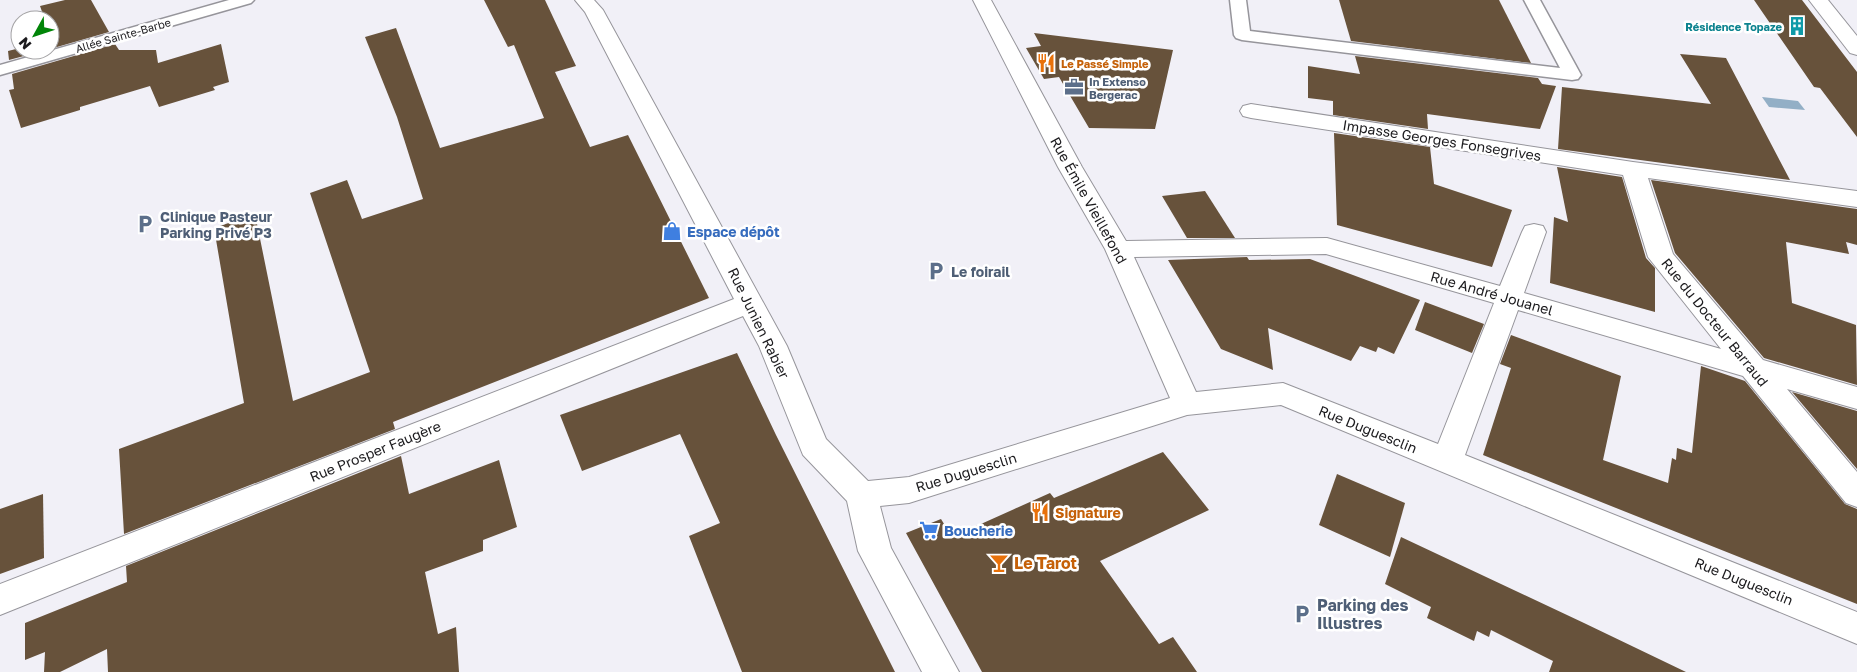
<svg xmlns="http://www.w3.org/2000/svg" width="1857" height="672" font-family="'Golos Text',sans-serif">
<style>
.water{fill:#93afc6}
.building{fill:#67523b}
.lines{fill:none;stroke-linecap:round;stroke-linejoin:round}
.service-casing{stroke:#96959b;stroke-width:3}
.minor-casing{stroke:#96959b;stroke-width:2}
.service{fill:#fff;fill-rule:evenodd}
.minor{fill:#fff;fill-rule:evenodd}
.labels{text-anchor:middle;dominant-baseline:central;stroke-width:5;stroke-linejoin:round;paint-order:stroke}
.far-culture-label{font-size:11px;font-weight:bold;fill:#0d838f;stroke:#fff;text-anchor:end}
.far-street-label{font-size:11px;fill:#1b1a1d;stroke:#fff}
.far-food-label{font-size:11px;font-weight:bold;fill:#c56008;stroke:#fff;text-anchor:start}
.far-service-label{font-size:11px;font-weight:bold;fill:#4e5e75;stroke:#fff;text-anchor:start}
.street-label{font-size:14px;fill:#1b1a1d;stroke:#fff}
.service-label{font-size:14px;font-weight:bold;fill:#4e5e75;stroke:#fff;text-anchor:start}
.shop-label{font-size:14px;font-weight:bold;fill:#366cbe;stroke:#fff;text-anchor:start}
.food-label{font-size:14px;font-weight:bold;fill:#c56008;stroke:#fff;text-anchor:start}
.near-food-label{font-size:16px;font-weight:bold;fill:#c56008;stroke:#fff;text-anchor:start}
.near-service-label{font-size:16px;font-weight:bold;fill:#4e5e75;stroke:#fff;text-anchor:start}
</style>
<rect width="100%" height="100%" fill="#f1f0f7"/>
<polygon class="water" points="1762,97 1798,101 1805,110 1769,107"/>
<g class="building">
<polygon points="65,0 91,0 109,32 50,49 50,39 52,39 50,20 45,20 40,6"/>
<polygon points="484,0 545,0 576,66 555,72 590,147 628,135 709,298 393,422 395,429 124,534 119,449 244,403 214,228 255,214 293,401 370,372 310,193 347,180 362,219 423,199 397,117 365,37 396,28 440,148 544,118 514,45 508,47"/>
<polygon points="1339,0 1499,0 1531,63 1351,41"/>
<polygon points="1754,0 1802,0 1857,72 1857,137 1820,88 1814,87"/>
<polygon points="1034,33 1173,50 1155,129 1089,128 1059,77 1044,79 1026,48 1041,46"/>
<polygon points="115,44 119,50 156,50 158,63 221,44 229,82 213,87 215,90 159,107 150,86 80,107 80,110 21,128 9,90 14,89 12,74"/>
<polygon points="20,48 20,50 46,50 9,60 8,51"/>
<polygon points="1680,54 1726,58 1790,180 1558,149 1562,87 1711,104"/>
<polygon points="1355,56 1538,78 1542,84 1556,86 1540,129 1427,114 1428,129 1333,115 1333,101 1308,98 1308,66 1360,74"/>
<polygon points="1334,133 1430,147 1434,184 1512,210 1492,267 1337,225"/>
<polygon points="1557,167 1622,177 1646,258 1655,268 1655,312 1550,283 1554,217 1568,222"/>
<polygon points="1651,180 1857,209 1857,245 1846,242 1849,254 1786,242 1792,303 1856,325 1857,385 1764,358 1675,253"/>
<polygon points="1205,191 1235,238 1187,238 1162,196"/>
<polygon points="1247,257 1249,260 1310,259 1420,300 1394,354 1378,347 1376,352 1360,346 1351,361 1268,328 1273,370 1221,349 1168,260"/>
<polygon points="1425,302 1484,324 1472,353 1415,330"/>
<polygon points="1511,335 1621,376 1603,460 1668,483 1672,458 1676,460 1677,448 1692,453 1701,366 1745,381 1845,504 1857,509 1857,604 1483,455 1511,368 1500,364"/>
<polygon points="737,353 776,435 895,672 742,672 689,536 720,523 680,434 582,471 560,415"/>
<polygon points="1792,392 1857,411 1857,469"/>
<polygon points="1163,452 1209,510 1100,561 1159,644 1173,637 1197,672 982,672 906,533 941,519 952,537 1050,493 1054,498"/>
<polygon points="401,456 409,494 499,460 517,527 483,540 483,551 425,572 438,634 456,627 459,672 108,672 107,649 60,672 44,672 45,652 25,660 25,623 127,582 126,566"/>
<polygon points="1337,474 1405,503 1390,557 1319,525"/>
<polygon points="43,494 44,558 0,574 0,509"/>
<polygon points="1401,537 1584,623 1686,672 1549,672 1553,661 1491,630 1489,637 1477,631 1474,641 1427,618 1431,607 1385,584"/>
</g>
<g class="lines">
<g class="service-casing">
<g id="service">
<polygon points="229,0 254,0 251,3 0,75 0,65"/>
<polygon points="1230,0 1246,0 1250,31 1560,68 1524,0 1540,0 1581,75 1578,79 1572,80 1242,40 1236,38 1234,35"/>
</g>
</g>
<g class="minor-casing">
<g id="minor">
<path d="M575,0h19l9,10 184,336 39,93 42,42 41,-4 261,-79 -65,-149 -47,-82 -85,-167h18l91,167 44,74 201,-3 173,48 22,-54 3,-6 9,-2 9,2 3,6 -22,61 197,56 -73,-92 -25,-82 -372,-57 -8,-2 -3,-5 3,-5 8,-2 382,58 224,29v16l-209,-29 25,76 90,106 94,27v22l-70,-20 70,83v35l-11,-4 -103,-127 -225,-66 -53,145 392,157v32l-576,-239 -94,10 -278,88 -29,3 11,42 68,124h-37l-64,-121 -11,-50 -44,-46 -44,-109 -16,-30 -743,299v-31l734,-285 -149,-287zM1326,254l168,49 -56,141 -155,-61 -87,9 -62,-135z"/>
<polygon points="1809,0 1828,0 1857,36 1857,55 1850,53"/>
</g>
</g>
<use href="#service" class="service"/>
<use href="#minor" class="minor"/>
</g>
<defs>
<g id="building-bare" transform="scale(1.5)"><path d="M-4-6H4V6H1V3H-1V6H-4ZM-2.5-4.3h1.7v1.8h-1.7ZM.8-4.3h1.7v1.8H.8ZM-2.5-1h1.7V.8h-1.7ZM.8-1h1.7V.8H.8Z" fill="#0f9aa8" stroke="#fff" stroke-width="2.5" paint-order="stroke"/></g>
<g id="restaurant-bare" transform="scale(1.5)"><path d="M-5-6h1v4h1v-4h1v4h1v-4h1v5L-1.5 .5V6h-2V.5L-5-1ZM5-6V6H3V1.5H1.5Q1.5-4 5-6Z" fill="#e8710a" stroke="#fff" stroke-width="2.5" paint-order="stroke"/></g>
<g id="office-bare" transform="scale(1.5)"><path d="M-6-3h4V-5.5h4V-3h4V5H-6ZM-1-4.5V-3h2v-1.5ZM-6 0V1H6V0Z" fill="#5c6f8a" stroke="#fff" stroke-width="2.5" paint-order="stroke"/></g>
<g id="parking-bare" transform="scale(1.5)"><path d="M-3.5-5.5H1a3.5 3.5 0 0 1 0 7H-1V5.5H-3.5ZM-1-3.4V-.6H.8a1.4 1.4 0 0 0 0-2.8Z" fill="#5c6f8a" stroke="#fff" stroke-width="2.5" paint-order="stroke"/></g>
<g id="shop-bare" transform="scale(1.5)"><path d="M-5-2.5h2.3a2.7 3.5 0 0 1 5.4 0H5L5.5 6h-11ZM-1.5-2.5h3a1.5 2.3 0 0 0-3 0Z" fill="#3f7fe0" stroke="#fff" stroke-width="2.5" paint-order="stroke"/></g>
<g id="supermarket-bare" transform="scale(1.5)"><path d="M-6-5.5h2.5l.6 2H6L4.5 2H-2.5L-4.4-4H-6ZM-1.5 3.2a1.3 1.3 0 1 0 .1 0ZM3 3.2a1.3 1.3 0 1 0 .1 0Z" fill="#3f7fe0" stroke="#fff" stroke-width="2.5" paint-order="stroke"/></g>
<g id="bar-bare" transform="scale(1.5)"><path d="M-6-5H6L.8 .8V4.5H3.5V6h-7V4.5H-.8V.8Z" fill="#e8710a" stroke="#fff" stroke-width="2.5" paint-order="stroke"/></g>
</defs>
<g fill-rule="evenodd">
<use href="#building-bare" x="1797" y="26"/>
<use href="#restaurant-bare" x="1046" y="63"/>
<use href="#office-bare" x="1074" y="87"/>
<use href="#parking-bare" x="145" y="224"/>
<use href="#shop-bare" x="672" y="231"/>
<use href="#parking-bare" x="936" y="271"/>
<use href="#restaurant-bare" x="1040" y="512"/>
<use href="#supermarket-bare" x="929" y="530"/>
<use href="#bar-bare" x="999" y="563"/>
<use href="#parking-bare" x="1302" y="614"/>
</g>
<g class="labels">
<g class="far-culture-label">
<text x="1782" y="26">Résidence Topaze</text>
</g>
<g class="far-street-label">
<text transform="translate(123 35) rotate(-16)">Allée Sainte-Barbe</text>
</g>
<g class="far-food-label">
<text x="1061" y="63">Le Passé Simple</text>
</g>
<g class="far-service-label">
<text x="1089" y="81">In Extenso<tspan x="1089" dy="13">Bergerac</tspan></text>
</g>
<g class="street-label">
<text transform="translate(1442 140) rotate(9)">Impasse Georges Fonsegrives</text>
<text transform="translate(1089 200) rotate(61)">Rue Émile Vieillefond</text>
<text transform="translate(1492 293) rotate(16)">Rue André Jouanel</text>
<text transform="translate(1715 322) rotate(51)">Rue du Docteur Barraud</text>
<text transform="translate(759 323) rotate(64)">Rue Junien Rabier</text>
<text transform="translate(1368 429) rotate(22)">Rue Duguesclin</text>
<text transform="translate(375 451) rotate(-22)">Rue Prosper Faugère</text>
<text transform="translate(966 472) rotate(-17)">Rue Duguesclin</text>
<text transform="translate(1744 581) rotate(22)">Rue Duguesclin</text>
</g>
<g class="service-label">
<text x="160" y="216">Clinique Pasteur<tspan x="160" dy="16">Parking Privé P3</tspan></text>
<text x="951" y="271">Le foirail</text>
</g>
<g class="shop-label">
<text x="687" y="231">Espace dépôt</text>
<text x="944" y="530">Boucherie</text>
</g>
<g class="food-label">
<text x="1055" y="512">Signature</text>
</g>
<g class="near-food-label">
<text x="1014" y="563">Le Tarot</text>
</g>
<g class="near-service-label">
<text x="1317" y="605">Parking des<tspan x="1317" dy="18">Illustres</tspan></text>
</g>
</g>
<g transform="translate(35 35) rotate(230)"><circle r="24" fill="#ffffff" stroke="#a4a3a5"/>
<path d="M0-4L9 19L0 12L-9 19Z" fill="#018508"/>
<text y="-8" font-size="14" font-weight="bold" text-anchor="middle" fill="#1b1a1d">N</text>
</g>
</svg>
